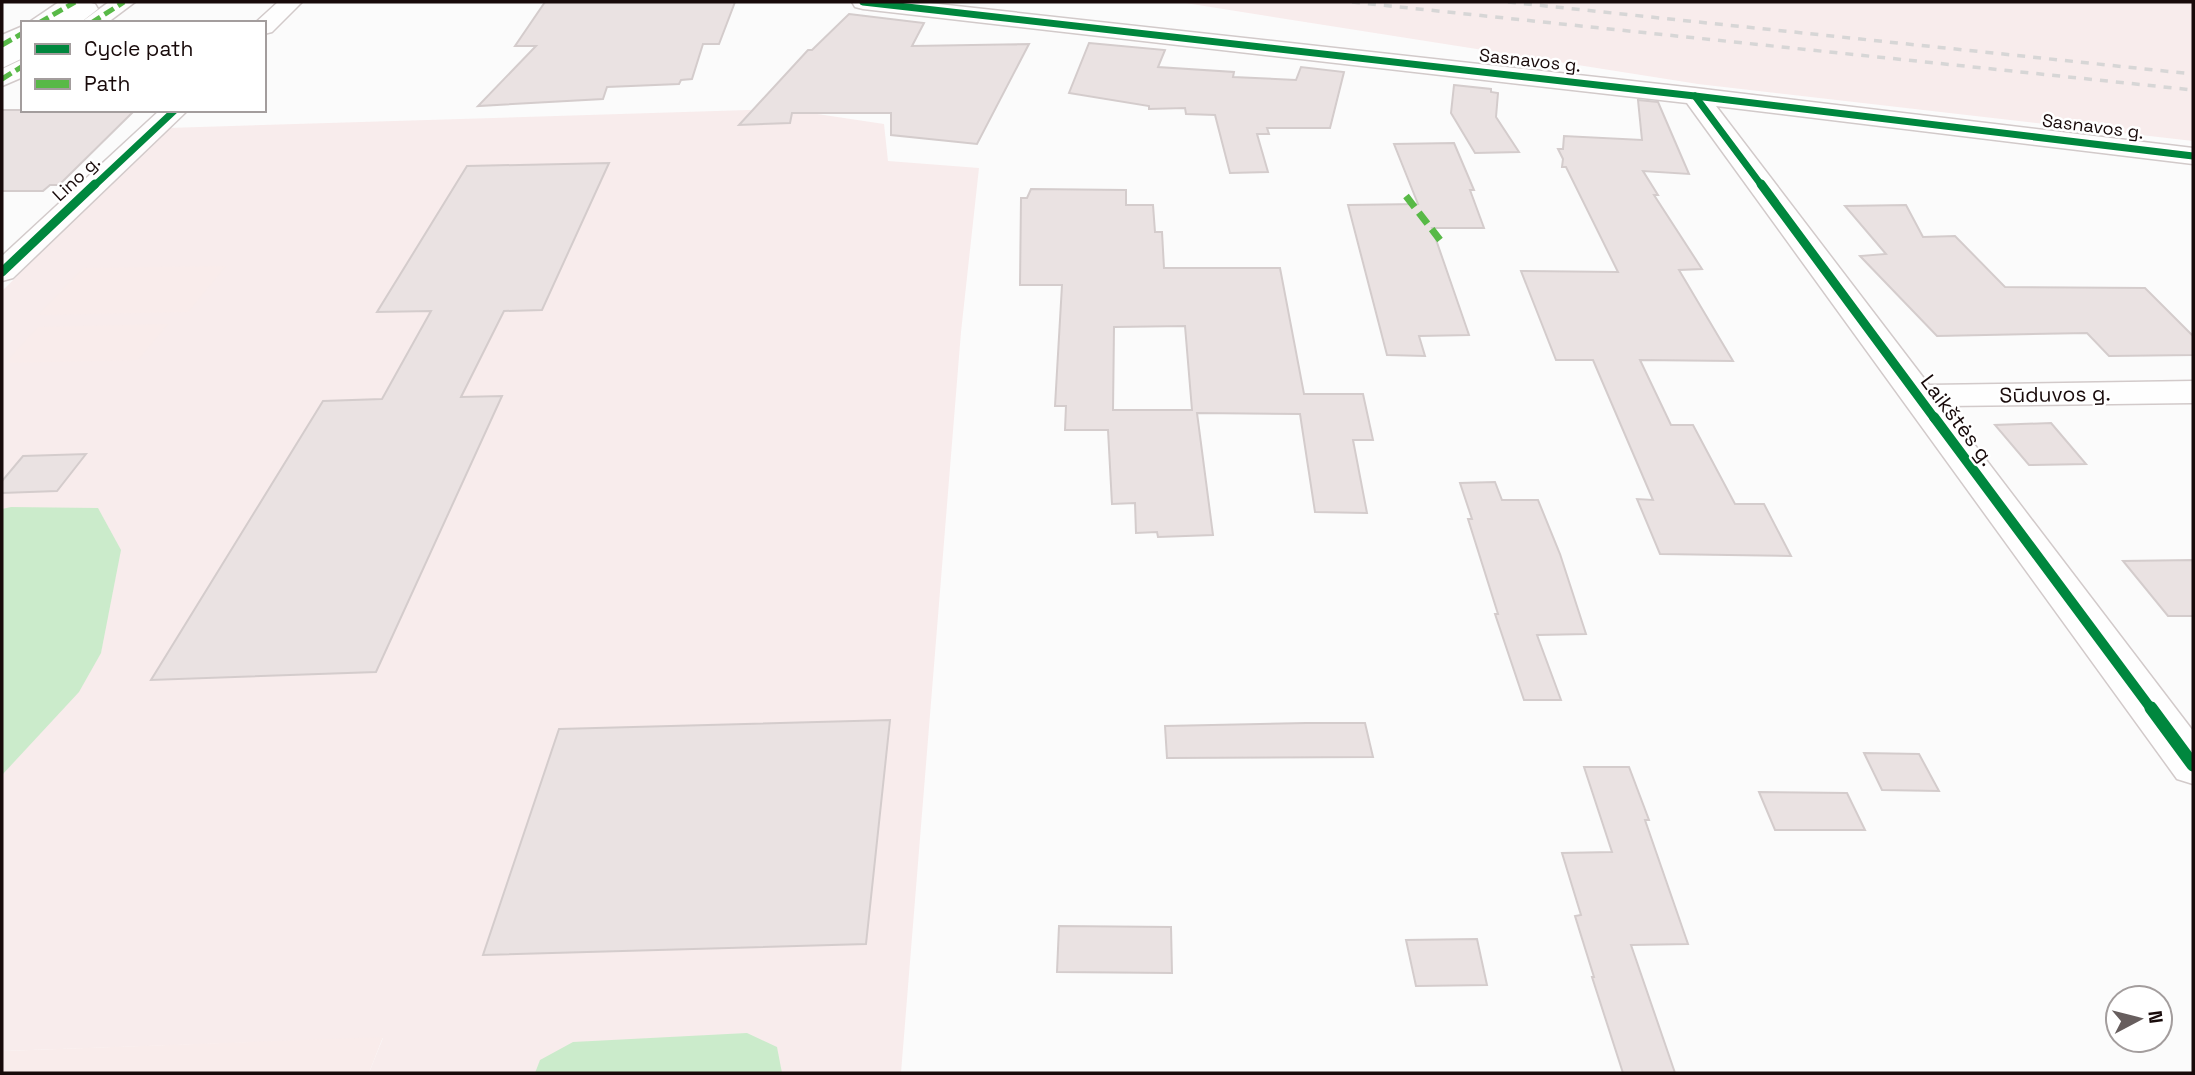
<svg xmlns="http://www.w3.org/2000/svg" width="2195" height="1075" font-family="'Space Grotesk',sans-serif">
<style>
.built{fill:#f8ecec}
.green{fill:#f9eceb}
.water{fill:#cbebcb}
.building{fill:#eae2e2;stroke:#d4cccc;stroke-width:2;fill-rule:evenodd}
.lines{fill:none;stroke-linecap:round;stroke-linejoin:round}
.minor-casing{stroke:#d2caca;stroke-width:3}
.highway-casing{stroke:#d2caca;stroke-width:3}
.minor{fill:#fefefe;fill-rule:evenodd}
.highway{fill:#fefefe;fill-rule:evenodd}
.rail{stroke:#d7d6d6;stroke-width:3.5;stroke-dasharray:8 8;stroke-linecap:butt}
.quiet-far1{stroke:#58b947;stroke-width:5;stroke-dasharray:11 5;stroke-linecap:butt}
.quiet{stroke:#58b947;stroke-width:7;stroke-dasharray:14 7;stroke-linecap:butt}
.cycleway-far3-casing{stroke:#fff;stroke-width:10}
.cycleway-far2-casing{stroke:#fff;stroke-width:12}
.cycleway-far1-casing{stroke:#fff;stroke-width:15}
.cycleway-casing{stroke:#fff;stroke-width:18}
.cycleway-far3{stroke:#00873e;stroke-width:7}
.cycleway-far2{stroke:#00873e;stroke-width:9}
.cycleway-far1{stroke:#00873e;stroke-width:10}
.cycleway{stroke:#00873e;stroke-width:13}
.labels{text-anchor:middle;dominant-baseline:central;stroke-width:5;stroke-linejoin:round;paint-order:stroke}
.far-street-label{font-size:18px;fill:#180a0a;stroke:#fff}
.street-label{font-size:21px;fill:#180a0a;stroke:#fff}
</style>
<rect width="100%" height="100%" fill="#fbfbfb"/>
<g class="built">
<polygon points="1179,2 2193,2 2193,141 1698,84"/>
<polygon points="784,109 884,124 888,161 979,168 961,332 901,1073 369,1073 383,1038 2,1051 2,291 167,128"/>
</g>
<g class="green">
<polygon points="226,266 188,312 38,315 83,268"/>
<polygon points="168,324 138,360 5,363 38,327"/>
<polygon points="383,1037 369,1073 2,1073 2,1051"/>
</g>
<g class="water">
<polygon points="11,507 98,508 121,550 101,653 79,692 2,775 2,509"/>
<polygon points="747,1033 777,1047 782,1073 535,1073 540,1060 573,1042"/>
</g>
<g class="building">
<polygon points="545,2 735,2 719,44 703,44 692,79 681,80 679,84 607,87 603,99 478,106 536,46 515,46"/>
<polygon points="849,14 924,23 912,46 1029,44 977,144 891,135 891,113 792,113 790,123 739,125 808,50 812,50"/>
<polygon points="1089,43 1165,50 1158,67 1234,72 1233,77 1296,80 1301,67 1344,72 1330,128 1267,128 1269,134 1257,134 1268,172 1230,173 1215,115 1186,114 1185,108 1149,109 1149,106 1069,93"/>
<polygon points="1454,85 1491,89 1491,92 1498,93 1496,117 1519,152 1475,153 1451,113"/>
<polygon points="1638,100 1658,102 1689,174 1643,171 1658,195 1654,195 1702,269 1679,270 1733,361 1640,360 1671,425 1693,425 1735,504 1764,504 1791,556 1660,554 1637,499 1653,500 1593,360 1556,360 1521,271 1618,272 1566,167 1562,167 1563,159 1558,149 1563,149 1564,136 1642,140"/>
<polygon points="2,110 135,110 59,185 50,185 43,191 2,191"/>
<polygon points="1454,143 1474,190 1470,190 1484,228 1432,228 1469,335 1419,336 1425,356 1387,355 1348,205 1418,204 1394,144"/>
<polygon points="609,163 542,310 504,311 461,397 502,396 376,672 151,680 323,401 382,399 431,311 377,312 467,166"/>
<path d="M1031,189l95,1v15h27l2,27h7l2,36h116l24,126h59l10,46h-20l14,73 -52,-1 -15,-98 -103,-1 16,122 -55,2 -1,-5 -21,1 -1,-30 -23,1 -4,-74h-43l1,-24h-11l7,-121h-42l1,-87h6zM1185,326l7,84h-79l1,-83z"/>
<polygon points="1906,205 1923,237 1955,236 2005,287 2145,288 2193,336 2193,355 2109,356 2087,333 1937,336 1860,256 1886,254 1845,206"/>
<polygon points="2051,423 2086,464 2029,465 1995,425"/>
<polygon points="86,454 57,491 2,493 2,481 23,456"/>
<polygon points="1495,482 1502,500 1538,500 1560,554 1586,634 1537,635 1561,700 1524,700 1495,614 1498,614 1468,519 1472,519 1460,483"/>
<polygon points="2193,560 2193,616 2168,616 2123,561"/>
<polygon points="890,720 866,944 483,955 559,729"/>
<polygon points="1306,723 1365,723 1373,757 1167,758 1165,726"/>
<polygon points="1864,753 1919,754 1939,791 1882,790"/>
<polygon points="1584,767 1629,767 1649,820 1645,820 1688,944 1631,945 1675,1073 1623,1073 1592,977 1594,977 1575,916 1581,915 1562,853 1612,852"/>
<polygon points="1759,792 1847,793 1865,830 1775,830"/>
<polygon points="1059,926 1171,927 1172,973 1057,972"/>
<polygon points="1477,939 1487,985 1416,986 1406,940"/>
</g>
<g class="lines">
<g class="minor-casing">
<g id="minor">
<polygon points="59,2 86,2 56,23 28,23"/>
<polygon points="109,2 135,2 107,23 80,23"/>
<polygon points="278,2 302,2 272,32 264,34 264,23 255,23"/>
<polygon points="852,2 920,2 1695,88 2193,148 2193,164 1716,106 1929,385 2193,381 2193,403 1945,406 2193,731 2193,784 2177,779 1687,103 863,9 855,7"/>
<polygon points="23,26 23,43 2,52 2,35"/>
<polygon points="23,59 23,77 2,86 2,69"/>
<polygon points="160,110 188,110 13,278 2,281 2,256"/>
</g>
</g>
<g class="highway-casing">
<g id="highway">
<polygon points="87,2 95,4 98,9 80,23 53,23 79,4"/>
<polygon points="23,41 23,58 2,68 2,51"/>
</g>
</g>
<use href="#minor" class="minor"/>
<use href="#highway" class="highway"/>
<g class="rail">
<polyline points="1352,2 2193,90"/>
<polyline points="1508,2 2193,74"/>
</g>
<g class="quiet-far1">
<polyline points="39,23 75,2"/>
<polyline points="91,23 124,2"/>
<polyline points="2,45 23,33"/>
<polyline points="2,79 23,66"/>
</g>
<polyline class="quiet" points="1406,196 1440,240"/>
<g class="cycleway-far3-casing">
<g id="cycleway-far3">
<polyline points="863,2 1695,96 2193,156"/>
<polyline points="1695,96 1762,186"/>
<polyline points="94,186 175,110"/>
</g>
</g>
<g class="cycleway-far2-casing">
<g id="cycleway-far2">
<polyline points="1761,184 1935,419"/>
<polyline points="2,272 95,184"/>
</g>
</g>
<g class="cycleway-far1-casing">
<polyline id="cycleway-far1" points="1934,417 2152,710"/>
</g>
<g class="cycleway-casing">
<polyline id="cycleway" points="2151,708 2193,765"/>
</g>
<use href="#cycleway-far3" class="cycleway-far3"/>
<use href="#cycleway-far2" class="cycleway-far2"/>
<use href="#cycleway-far1" class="cycleway-far1"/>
<use href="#cycleway" class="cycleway"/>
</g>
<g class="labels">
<g class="far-street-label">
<text transform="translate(1530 60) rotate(6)">Sasnavos g.</text>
<text transform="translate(2093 126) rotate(7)">Sasnavos g.</text>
<text transform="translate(76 178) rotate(-43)">Lino g.</text>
</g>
<g class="street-label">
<text transform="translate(2055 394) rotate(-1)">Sūduvos g.</text>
<text transform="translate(1958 420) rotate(53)">Laikštės g.</text>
</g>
</g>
<rect width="2195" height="1075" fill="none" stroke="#180a0a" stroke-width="7"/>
<rect x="21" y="21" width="245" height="91" fill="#ffffff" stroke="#a39d9d" stroke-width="2"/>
<rect x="35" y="44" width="35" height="10" fill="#00873e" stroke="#a39d9d" stroke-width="2"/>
<text x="84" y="56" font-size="21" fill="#180a0a">Cycle path</text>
<rect x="35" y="79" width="35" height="10" fill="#58b947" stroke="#a39d9d" stroke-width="2"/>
<text x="84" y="91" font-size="21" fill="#180a0a">Path</text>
<g transform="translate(2139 1019) rotate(83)"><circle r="33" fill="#ffffff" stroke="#a39d9d" stroke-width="2"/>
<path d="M0-5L12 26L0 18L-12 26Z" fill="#675e5e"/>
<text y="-10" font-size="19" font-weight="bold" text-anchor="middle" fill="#180a0a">N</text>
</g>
</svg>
